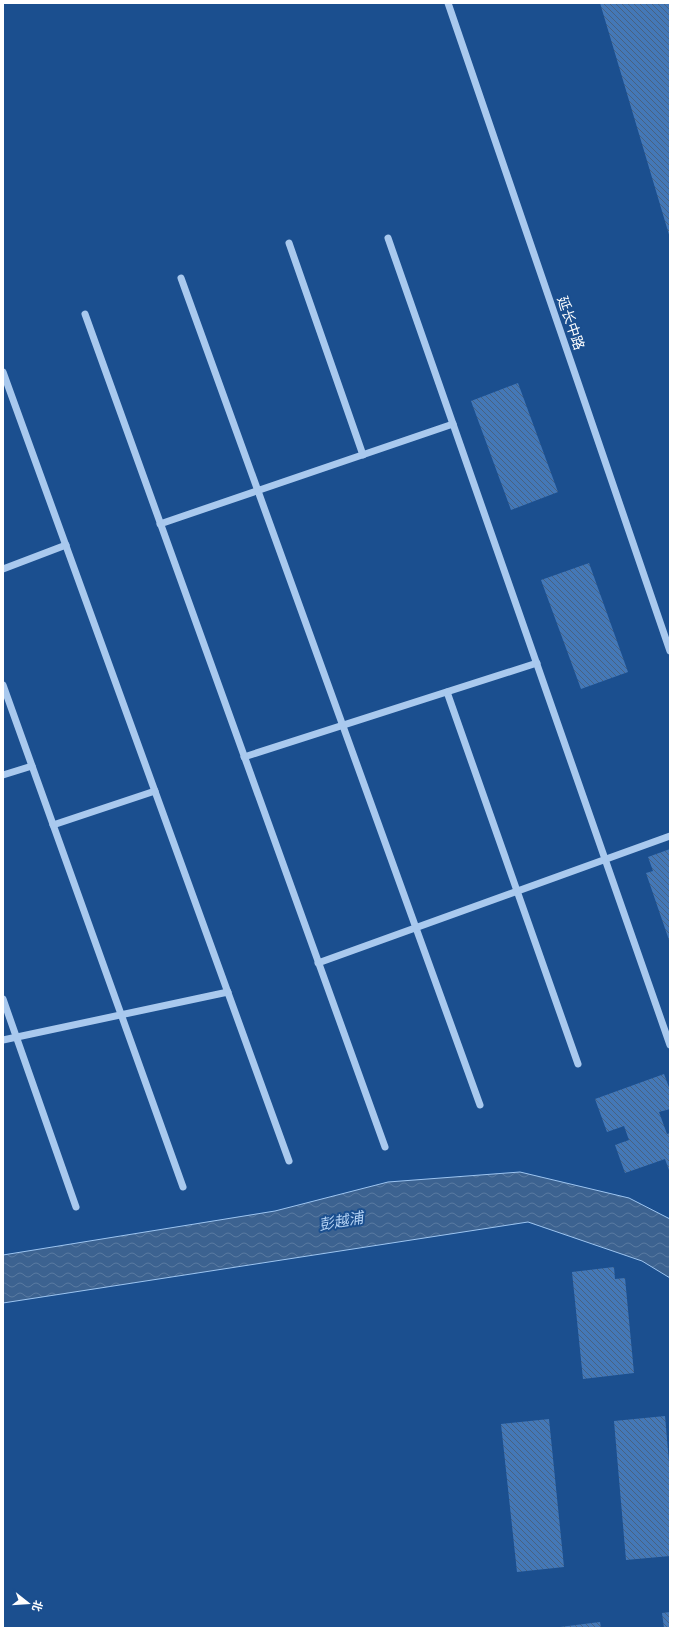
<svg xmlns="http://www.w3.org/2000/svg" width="673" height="1631" font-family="'PT Sans Narrow','Noto Sans SC',sans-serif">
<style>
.water{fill:url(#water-waves);stroke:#9cc4f0}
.building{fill:url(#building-back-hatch)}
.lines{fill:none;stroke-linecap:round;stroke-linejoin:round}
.minor{stroke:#a9c9ee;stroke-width:7}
.labels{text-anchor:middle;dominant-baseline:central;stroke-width:4;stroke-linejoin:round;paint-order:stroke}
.street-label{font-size:14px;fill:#fff;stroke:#1b4f8f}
.water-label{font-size:15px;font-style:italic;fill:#b5d3f5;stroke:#1b4f8f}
</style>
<defs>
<pattern id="water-waves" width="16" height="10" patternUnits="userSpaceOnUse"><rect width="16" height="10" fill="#3c6290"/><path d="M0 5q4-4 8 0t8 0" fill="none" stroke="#597aa1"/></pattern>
<pattern id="building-back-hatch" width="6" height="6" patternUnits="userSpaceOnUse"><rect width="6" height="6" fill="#4478b7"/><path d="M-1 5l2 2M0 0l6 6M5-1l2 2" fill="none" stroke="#486282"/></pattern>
</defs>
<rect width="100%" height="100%" fill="#1b4f8f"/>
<polygon class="water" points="520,1172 629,1198 670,1219 670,1278 642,1261 528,1222 3,1303 3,1255 275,1211 388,1182"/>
<g class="building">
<polygon points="600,3 670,3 670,238"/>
<polygon points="518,383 558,492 511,510 471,401"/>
<polygon points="589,563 628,672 581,689 541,580"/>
<polygon points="670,849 670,943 646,873 653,871 648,857"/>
<polygon points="664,1074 670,1090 670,1109 659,1112 667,1134 670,1133 670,1173 665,1159 625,1173 615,1145 629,1140 624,1126 607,1132 595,1099"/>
<polygon points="614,1267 615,1279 625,1278 634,1373 583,1379 572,1272"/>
<polygon points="665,1416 670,1474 670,1556 626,1560 614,1421"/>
<polygon points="549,1419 564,1567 517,1572 501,1424"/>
<polygon points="670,1612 670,1628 664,1628 662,1613"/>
<polygon points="600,1622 601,1628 560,1628 560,1627"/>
</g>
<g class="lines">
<g class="minor">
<polyline points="448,3 670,651"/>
<polyline points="388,238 670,1045"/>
<polyline points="289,243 363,455"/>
<polyline points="181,278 480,1105"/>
<polyline points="85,314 385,1147"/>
<polyline points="3,372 289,1161"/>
<polyline points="160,524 453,424"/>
<polyline points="3,569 66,545"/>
<polyline points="3,685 183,1187"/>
<polyline points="447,692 578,1064"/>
<polyline points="244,757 537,663"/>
<polyline points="3,775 32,766"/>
<polyline points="53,825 155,791"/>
<polyline points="318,963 670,836"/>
<polyline points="3,999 76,1207"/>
<polyline points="3,1040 228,992"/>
</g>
</g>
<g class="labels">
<g class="street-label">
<text transform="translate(571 323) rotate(71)">延长中路</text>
</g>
<g class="water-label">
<text transform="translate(341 1221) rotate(-10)">彭越浦</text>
</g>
</g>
<rect width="673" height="1631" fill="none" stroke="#ffffff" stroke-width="8"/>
<g transform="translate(28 1603) rotate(107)" stroke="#1b4f8f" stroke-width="3" paint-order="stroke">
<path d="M0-3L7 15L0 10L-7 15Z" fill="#ffffff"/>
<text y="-6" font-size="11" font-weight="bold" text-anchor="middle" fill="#ffffff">北</text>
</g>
</svg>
